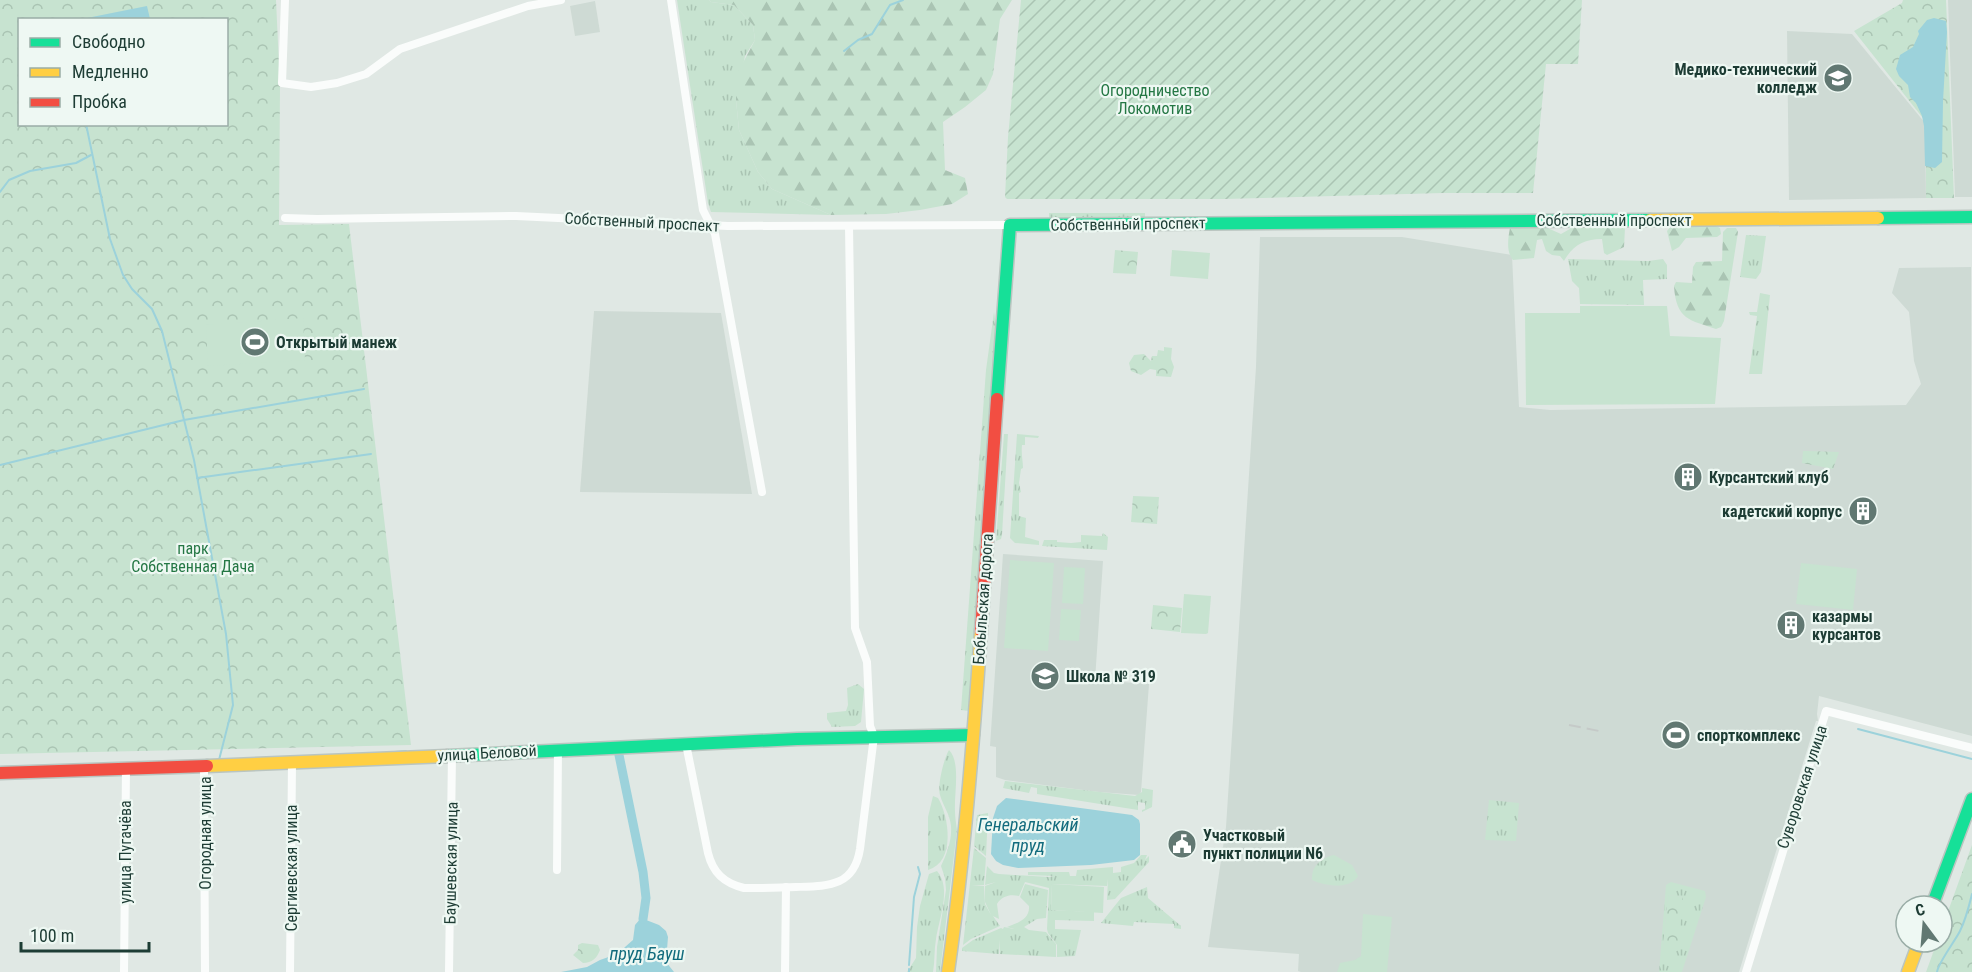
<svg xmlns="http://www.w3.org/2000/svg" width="1972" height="972" font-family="'Roboto Condensed',sans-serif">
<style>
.built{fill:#cedad4}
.grass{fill:url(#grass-tufts);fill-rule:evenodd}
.forest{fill:url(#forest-firs)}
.park{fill:url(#park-crowns);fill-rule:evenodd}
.garden{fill:url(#garden-furrows)}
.pitch{fill:#c7e3d0}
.water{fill:#9cd2db}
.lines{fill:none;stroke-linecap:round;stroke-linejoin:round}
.stream{stroke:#9cd2db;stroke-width:2}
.canal{stroke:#9cd2db;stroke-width:9}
.fast-casing{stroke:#bac5c0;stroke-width:15}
.slow-casing{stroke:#bac5c0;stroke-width:15}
.jam-casing{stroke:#bac5c0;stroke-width:15}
.street{stroke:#fafcfb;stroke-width:8}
.fast{stroke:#16e098;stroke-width:12}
.slow{stroke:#ffcf43;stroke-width:12}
.jam{stroke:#f24e42;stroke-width:12}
.rail{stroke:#c5cac8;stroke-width:2;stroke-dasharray:12 6;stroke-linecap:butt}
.labels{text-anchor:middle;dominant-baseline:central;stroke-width:4.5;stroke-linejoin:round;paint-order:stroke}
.poi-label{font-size:16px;font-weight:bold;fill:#1d3c34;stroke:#eef8f3;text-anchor:start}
.park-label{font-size:16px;fill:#247744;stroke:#eef8f3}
.street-label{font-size:16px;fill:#1d3c34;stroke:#eef8f3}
.water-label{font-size:18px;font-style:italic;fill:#126b7d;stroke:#eef8f3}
</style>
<defs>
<pattern id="grass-tufts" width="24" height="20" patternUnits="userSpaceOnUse" patternTransform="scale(1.5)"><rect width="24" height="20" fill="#c7e3d0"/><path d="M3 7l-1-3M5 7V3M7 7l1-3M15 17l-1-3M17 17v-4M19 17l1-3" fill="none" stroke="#aac4b3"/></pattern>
<pattern id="forest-firs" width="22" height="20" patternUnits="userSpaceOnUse" patternTransform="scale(1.5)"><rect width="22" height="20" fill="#c7e3d0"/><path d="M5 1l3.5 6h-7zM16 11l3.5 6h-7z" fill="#aac4b3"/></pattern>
<pattern id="park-crowns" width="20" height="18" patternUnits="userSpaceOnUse" patternTransform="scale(1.5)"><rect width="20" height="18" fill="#c7e3d0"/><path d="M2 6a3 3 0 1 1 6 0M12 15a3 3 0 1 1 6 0" fill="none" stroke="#aac4b3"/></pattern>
<pattern id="garden-furrows" width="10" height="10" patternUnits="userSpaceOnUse" patternTransform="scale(1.5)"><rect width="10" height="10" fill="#c7e3d0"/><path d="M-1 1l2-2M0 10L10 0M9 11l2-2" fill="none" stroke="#aac4b3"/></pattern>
</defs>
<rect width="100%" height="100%" fill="#e0e8e4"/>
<g class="built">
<polygon points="1948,0 1972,0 1972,197 1955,197"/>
<polygon points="595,1 600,32 575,36 570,6"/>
<polygon points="1787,31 1852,34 1925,123 1926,198 1789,200"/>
<polygon points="1260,237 1402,237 1512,255 1519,407 1550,410 1906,405 1921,384 1914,361 1909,312 1892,293 1899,268 1971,267 1972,736 1819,696 1817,714 1818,721 1816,721 1739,972 1301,972 1298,971 1299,954 1208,947 1226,827 1256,367"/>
<polygon points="594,311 721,313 752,494 580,492"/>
<polygon points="1003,554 1103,561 1095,680 1149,684 1141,792 1139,795 1099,792 1005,780 996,777 996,747 990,746"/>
</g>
<g class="grass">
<polygon points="677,0 709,0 711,2 734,5 753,25 755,40 745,56 736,100 739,130 758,172 772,189 831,215 711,212 708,203"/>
<polygon points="1145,213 1145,217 1049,218 1049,213"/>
<polygon points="1746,235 1766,236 1761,272 1756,279 1740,277"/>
<polygon points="1568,259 1648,261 1663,259 1667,265 1667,279 1643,280 1644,305 1580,304 1579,288 1572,281"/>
<polygon points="1760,293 1770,295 1762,374 1749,374 1757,316 1750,315 1749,312 1757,312"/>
<polygon points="994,312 997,332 969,711 961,710 986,370"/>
<polygon points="1004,434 1008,434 1002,535 1001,539 996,541"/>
<path d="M1017,434l22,2 -1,2 -13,-1v8h-3c-1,9 1,16 1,23l-2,1 -2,14 2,9 -2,1v23l7,2 -1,19 14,4v4l-24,-2 -5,-5z"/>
<polygon points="1103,533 1108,537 1107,550 1042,546 1044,540 1057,540 1057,542 1071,543 1081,542 1081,535 1102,536"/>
<polygon points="858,684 864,689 861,722 855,726 832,727 827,719 827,713 846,711 848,705 847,688"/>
<path d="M949,750c12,12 5,44 6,61 0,6 1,12 2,19l-17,142h-4l1,-25 9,-57 -1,-12 -4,-12c6,-13 11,-25 10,-40 -1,-12 -8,-20 -11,-31 -3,-9 4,-37 9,-45z"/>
<polygon points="1005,781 1135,796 1142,792 1142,788 1153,790 1152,807 1142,812 1142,810 1145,809 1145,803 1138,802 1138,810 1037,794 1037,788 1031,787 1029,793 1003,788"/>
<path d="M933,796l5,2c11,18 18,64 -10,72v-53z"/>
<polygon points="1489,800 1519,803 1516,841 1485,840"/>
<polygon points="988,813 986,856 974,846 977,815"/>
<path d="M974,848l12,10 -2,27h-12l12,1 1,18 6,11 -6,-13v-16l11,-4 -11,3 2,-19 7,7 5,1 50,3 5,-1 -26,-1v-3h41l1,4h6l1,-6 36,-3v6l8,-1v-5l13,-4 7,-8h6l-2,5 4,-4v6l-34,37 -8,1 1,-21 -1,7 -55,-2 -1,26 43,2v9l-39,-1v9l26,1 -6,26 -18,1v-12l-9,-12 -1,-4 2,-41 -24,-6 -6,14c-9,-2 -17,0 -22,8l2,15 -6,-3 7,10 -29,13 -8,6z"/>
<path d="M1334,855l18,10 6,11c-8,14 -33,10 -46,4 -1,-14 9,-22 22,-25z"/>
<path d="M937,871c15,17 2,48 -1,68 -2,11 -1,22 -3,33h-26l9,-14 1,-31 3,-21 9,-32z"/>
<path d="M1671,882l34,9 1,6 -24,75h-23l7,-87zM1668,895l15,2 -20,49z"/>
<path d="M1025,884l23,6 -2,28 -9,1 -13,8 5,3 17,2 10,12v13l-56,-3 -1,-14v14l-37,-3v-3l11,-8 28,-12 2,1 1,-2 10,2 -7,-2c11,-4 23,-8 22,-21l-9,-9z"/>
<polygon points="1147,887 1148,898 1181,926 1181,929 1174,928 1174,924 1134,922 1133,926 1101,923 1121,898"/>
</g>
<g class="forest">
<polygon points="709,0 1012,0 1000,19 993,74 986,90 965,107 943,122 945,170 965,178 968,194 952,204 920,210 886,214 831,215 772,189 758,172 739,130 736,100 736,76 755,40 753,25 734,5 711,2"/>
<path d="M1621,225l4,3 -1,19 -17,8 -3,-2 -2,-14c-18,0 -29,6 -38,22l-4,-5 -8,-1 -6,-4 -4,-12 -5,1 -3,18 -21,2c-7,-8 -5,-22 -3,-32l4,-2h29l18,8 14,-8z"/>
<polygon points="1671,226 1716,226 1720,228 1721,234 1717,237 1686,238 1679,247 1672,251 1667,231"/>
<path d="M1727,228h9l2,4 -14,89 -3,6 -5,2c-26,-9 -40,-9 -42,-43l2,-4 16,1 1,-16 3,-5 26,-1 1,-29z"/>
</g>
<g class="park">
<path d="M0,0h276l4,87 -1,138 70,-1 62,521 -411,9zM20,20h206v104h-206z"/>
<polygon points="1903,0 1946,0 1954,198 1926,198 1926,122 1854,31 1902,3"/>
<polygon points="1115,250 1138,252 1136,274 1113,273"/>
<polygon points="1164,347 1172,348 1171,359 1174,367 1171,377 1156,376 1156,370 1150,369 1141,375 1131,371 1129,363 1134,355 1144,354 1151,361 1152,356 1157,356 1158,350 1164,351"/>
<polygon points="1803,451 1807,451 1839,452 1833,469 1802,463"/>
<polygon points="1133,496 1159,497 1157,524 1131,522"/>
<polygon points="1153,605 1182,608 1180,632 1151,629"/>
<polygon points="1972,845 1972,972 1926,972 1937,942 1942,942 1942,928"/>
<polygon points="1668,895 1683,897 1678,948 1663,946"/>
<path d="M582,943l16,2 2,5c-3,8 -8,13 -17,13l-10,-8 5,-5v-5z"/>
</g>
<polygon class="garden" points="1021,0 1582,0 1578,64 1546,64 1533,193 1443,193 1225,199 1007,199 1005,197 1008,137"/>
<g class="pitch">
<polygon points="1172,250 1210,253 1208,279 1170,276"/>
<polygon points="1580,306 1667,306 1670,336 1721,338 1715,404 1526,405 1525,313 1580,313"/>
<polygon points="303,318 305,360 208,366 206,325"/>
<polygon points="1010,560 1054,563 1048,651 1004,648"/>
<polygon points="1801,563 1857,569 1853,610 1796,604"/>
<polygon points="1064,567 1085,568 1083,604 1062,603"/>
<polygon points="1184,594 1211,596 1208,633 1206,634 1181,633"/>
<polygon points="1061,609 1081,610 1079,641 1059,640"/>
<polygon points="1052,884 1104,887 1103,913 1051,910"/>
<polygon points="1363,914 1392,917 1387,972 1337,972 1340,963 1355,960 1361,956"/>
</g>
<g class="water">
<polygon points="147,6 150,19 82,19"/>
<polygon points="1934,18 1946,21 1947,32 1943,101 1942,162 1935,168 1925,166 1924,126 1922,116 1916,103 1910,97 1908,85 1899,76 1896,69 1900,55 1913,47 1919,34 1918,31 1927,20"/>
<polygon points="1006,798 1132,815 1139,820 1140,824 1140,855 1134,860 1091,865 1018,868 1003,865 996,861 991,854 993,818 997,806"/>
<polygon points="641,918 659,925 666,931 668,937 666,962 674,972 561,972 587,967 600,960 617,954 633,940 635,925"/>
</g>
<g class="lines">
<g class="stream">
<polyline points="844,51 858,40 872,34 890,5 903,0"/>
<polyline points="86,124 110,239 123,275 132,289 152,309 162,331 194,460 226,634 233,705 219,760"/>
<polyline points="0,192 9,180 30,171 76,163 91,155"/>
<polyline points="0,465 184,420 364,389"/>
<polyline points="197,478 371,454"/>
<polyline points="1858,729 1972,759"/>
<polyline points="395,752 406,751"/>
<polyline points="0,767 24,766"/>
<polyline points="909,965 914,897 920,874 918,867"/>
<polyline points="909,969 909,972"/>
<path d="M1937,972c1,-9 18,-31 23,-41 6,-12 9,-25 12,-37"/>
</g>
<polyline class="canal" points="619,755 643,872 646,898 643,919"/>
<g class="fast-casing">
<g id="fast">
<polyline points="1878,218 1972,217"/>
<polyline points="997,399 1010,225 1650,220"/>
<polyline points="447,756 797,739 973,735"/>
<polyline points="1932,906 1972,799"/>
</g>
</g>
<g class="slow-casing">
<g id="slow">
<polyline points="1650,220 1878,218"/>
<polyline points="207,766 447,756"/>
<path d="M948,972c16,-113 25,-227 33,-341"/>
<polyline points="1908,972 1919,942"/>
</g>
</g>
<g class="jam-casing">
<g id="jam">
<polyline points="981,631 997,399"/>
<polyline points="0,773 207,766"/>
</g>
</g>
<g class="street">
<polyline points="285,0 282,83 311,87 337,83 366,74 400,49 528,6 561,0"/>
<polyline points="671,0 703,210 715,234 762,492"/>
<polyline points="285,218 317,219 516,216 728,226 1010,225"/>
<path d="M686,744l22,109c5,20 16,30 36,35 17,0 35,0 52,-1 32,-1 58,0 64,-38l14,-113 -4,-10 -3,-64 -12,-34 -6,-402"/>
<polyline points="204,766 205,972"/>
<polyline points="557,870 558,749"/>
<polyline points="124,972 126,768"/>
<polyline points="290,972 292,763"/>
<polyline points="449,972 452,754"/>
<polyline points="785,972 786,887"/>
<polyline points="1746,972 1826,711 1972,748"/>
</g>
<use href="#fast" class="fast"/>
<use href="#slow" class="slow"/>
<use href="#jam" class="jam"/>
<polyline class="rail" points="1569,725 1599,731"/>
</g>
<defs>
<g id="university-disc" transform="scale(1.5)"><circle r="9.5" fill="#617872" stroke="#eef8f3"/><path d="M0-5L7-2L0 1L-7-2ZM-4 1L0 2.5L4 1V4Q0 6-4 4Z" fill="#fff"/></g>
<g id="stadium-disc" transform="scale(1.5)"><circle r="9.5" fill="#617872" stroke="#eef8f3"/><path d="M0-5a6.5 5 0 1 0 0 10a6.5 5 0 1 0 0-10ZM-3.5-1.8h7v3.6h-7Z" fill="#fff"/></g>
<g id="building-disc" transform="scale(1.5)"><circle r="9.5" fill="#617872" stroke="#eef8f3"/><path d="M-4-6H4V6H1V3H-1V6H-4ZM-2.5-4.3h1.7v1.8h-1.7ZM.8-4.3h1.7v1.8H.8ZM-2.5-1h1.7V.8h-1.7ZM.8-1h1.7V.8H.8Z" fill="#fff"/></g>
<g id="school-disc" transform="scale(1.5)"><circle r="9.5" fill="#617872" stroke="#eef8f3"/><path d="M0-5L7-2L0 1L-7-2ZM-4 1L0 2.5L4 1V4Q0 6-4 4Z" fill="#fff"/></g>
<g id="civic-disc" transform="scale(1.5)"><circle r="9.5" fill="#617872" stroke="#eef8f3"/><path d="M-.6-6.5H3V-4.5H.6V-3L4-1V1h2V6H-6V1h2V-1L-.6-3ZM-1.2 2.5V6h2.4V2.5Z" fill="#fff"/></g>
</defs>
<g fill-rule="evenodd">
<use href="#university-disc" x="1838" y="78"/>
<use href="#stadium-disc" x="255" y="342"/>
<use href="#building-disc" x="1688" y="477"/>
<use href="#building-disc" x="1863" y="511"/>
<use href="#building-disc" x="1791" y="625"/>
<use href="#school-disc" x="1045" y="676"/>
<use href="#stadium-disc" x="1676" y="735"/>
<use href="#civic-disc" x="1182" y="844"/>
</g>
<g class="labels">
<g class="poi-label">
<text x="1817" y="69" text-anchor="end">Медико-технический<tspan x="1817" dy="18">колледж</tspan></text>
<text x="276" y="342">Открытый манеж</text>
<text x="1709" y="477">Курсантский клуб</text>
<text x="1842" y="511" text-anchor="end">кадетский корпус</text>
<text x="1812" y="616">казармы<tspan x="1812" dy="18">курсантов</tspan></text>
<text x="1066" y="676">Школа № 319</text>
<text x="1697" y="735">спорткомплекс</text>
<text x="1203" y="835">Участковый<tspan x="1203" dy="18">пункт полиции N6</tspan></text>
</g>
<g class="park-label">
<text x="1155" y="90">Огородничество<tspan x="1155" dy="18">Локомотив</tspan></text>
<text x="193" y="548">парк<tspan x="193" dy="18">Собственная Дача</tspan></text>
</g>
<g class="street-label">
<text x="1614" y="220">Собственный проспект</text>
<text transform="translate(642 222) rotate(3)">Собственный проспект</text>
<text transform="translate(1128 224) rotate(-1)">Собственный проспект</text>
<text transform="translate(983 599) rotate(-86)">Бобыльская дорога</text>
<text transform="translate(487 753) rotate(-3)">улица Беловой</text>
<text transform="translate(1802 787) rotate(-72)">Суворовская улица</text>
<text transform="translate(205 833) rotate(-90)">Огородная улица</text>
<text transform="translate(125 852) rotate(-90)">улица Пугачёва</text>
<text transform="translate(451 863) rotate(-89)">Баушевская улица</text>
<text transform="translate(291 868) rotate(-90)">Сергиевская улица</text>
</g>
<g class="water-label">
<text x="1028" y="824">Генеральский<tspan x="1028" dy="21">пруд</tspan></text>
<text x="647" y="953">пруд Бауш</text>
</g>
</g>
<rect x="18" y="18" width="210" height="108" fill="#eef8f3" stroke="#9aada7" stroke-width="1.5"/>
<rect x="30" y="38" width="30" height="9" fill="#16e098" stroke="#9aada7" stroke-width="1.5"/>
<text x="72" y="48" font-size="18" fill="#1d3c34">Свободно</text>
<rect x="30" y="68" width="30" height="9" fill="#ffcf43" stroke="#9aada7" stroke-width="1.5"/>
<text x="72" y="78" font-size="18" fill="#1d3c34">Медленно</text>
<rect x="30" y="98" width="30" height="9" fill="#f24e42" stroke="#9aada7" stroke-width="1.5"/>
<text x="72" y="108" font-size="18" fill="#1d3c34">Пробка</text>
<g transform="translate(1924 924) rotate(344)"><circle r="28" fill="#eef8f3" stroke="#9aada7" stroke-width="1.5"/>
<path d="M0-4.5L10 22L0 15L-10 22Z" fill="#617872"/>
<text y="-9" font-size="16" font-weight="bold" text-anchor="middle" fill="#1d3c34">С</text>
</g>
<path d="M21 942v9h128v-9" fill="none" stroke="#1d3c34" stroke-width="3"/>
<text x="30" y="942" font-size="18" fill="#1d3c34" stroke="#eef8f3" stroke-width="4.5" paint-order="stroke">100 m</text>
</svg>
